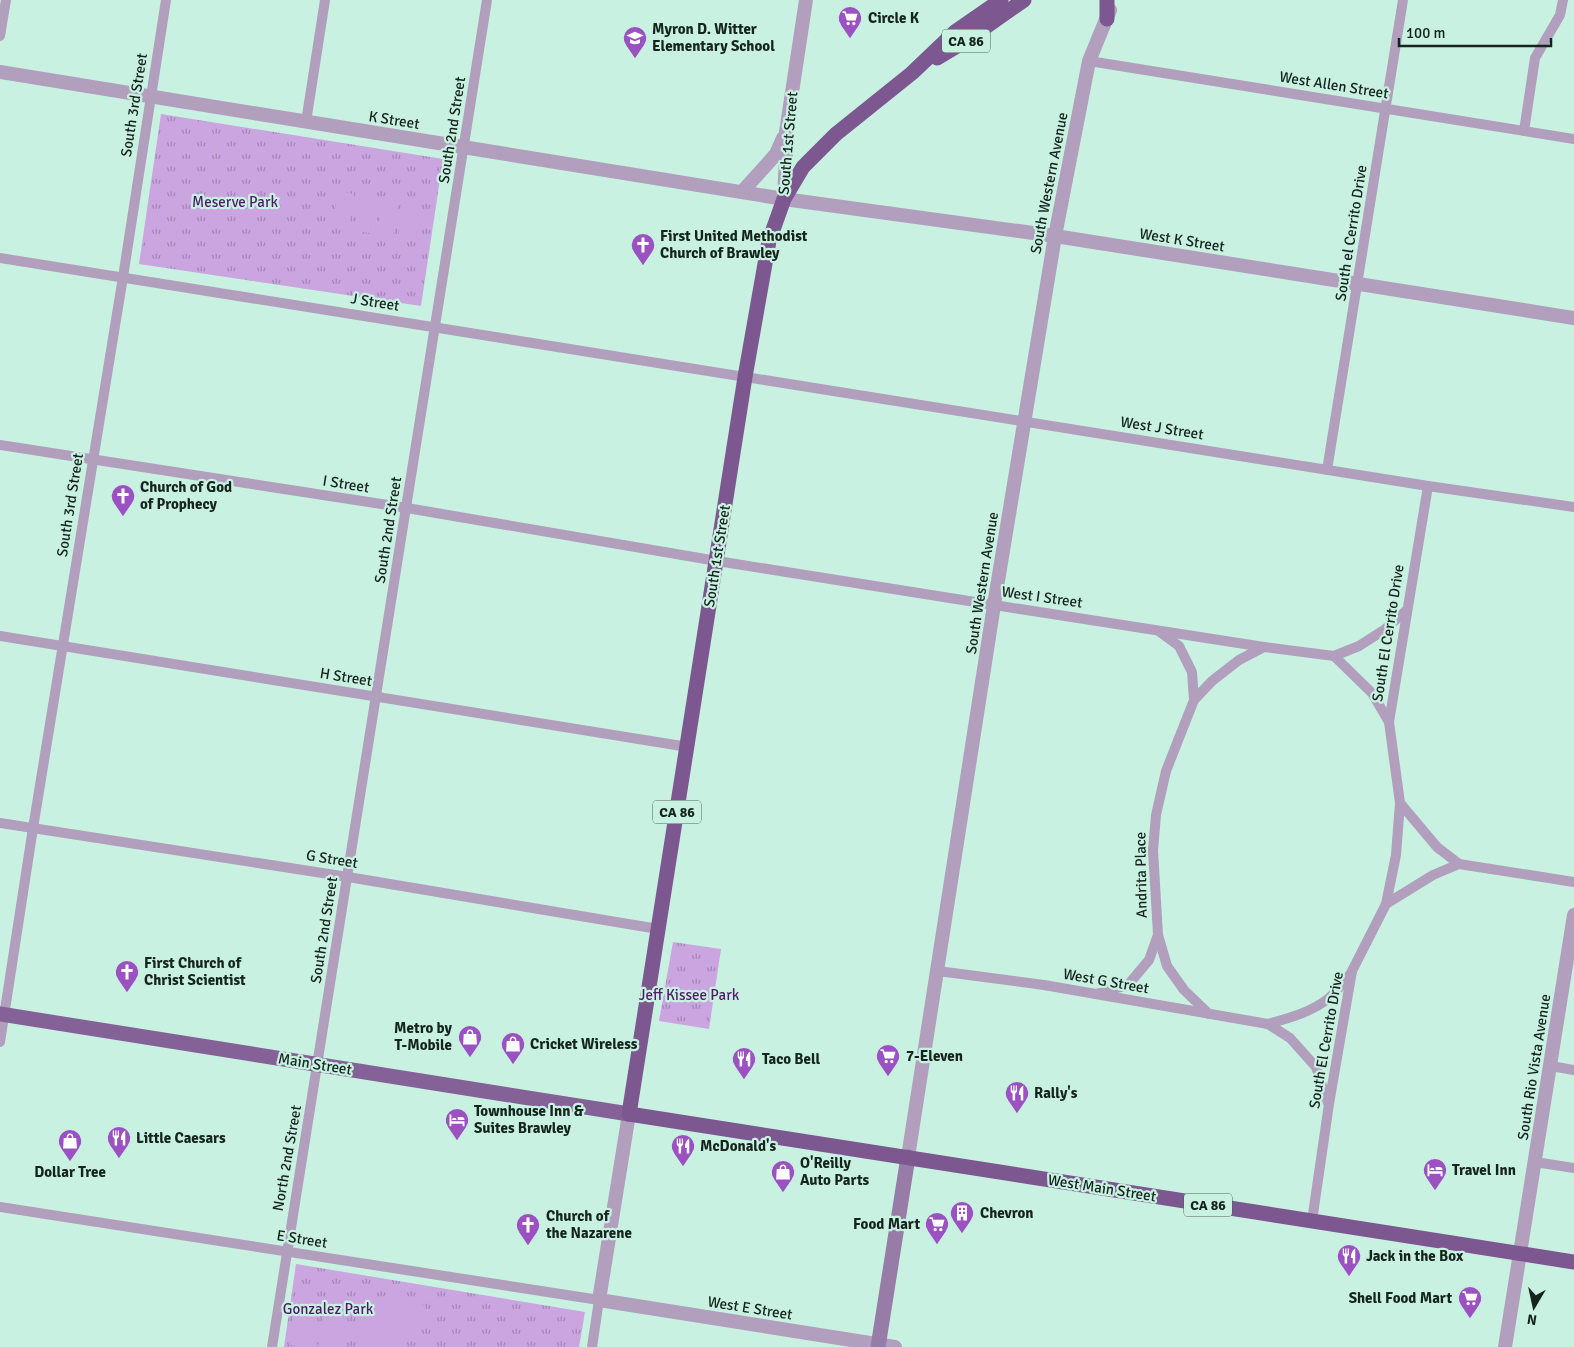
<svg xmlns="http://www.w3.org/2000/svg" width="1574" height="1347" font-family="Signika,sans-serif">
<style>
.park{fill:url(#park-tufts)}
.pitch{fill:#caa5e0}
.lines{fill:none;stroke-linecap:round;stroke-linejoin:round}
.minor{stroke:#b19fbd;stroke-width:10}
.tertiary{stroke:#b19fbd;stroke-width:14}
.secondary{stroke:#977ca7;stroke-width:15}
.primary{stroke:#846297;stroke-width:15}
.trunk{stroke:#7c5790;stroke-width:15}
.labels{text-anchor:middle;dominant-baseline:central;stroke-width:4.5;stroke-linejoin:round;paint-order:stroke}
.shield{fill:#c9f1e1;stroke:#4b6258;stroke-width:1}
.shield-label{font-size:14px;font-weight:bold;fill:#15241e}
.poi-label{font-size:15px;font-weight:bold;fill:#15241e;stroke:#c9f1e1;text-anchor:start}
.street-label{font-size:15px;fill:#15241e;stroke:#c9f1e1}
.park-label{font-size:15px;fill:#501a69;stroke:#c9f1e1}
</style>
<defs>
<pattern id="park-tufts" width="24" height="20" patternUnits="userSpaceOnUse" patternTransform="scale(1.25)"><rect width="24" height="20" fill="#caa5e0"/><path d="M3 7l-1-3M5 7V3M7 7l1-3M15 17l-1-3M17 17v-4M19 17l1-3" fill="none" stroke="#a386b5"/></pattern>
</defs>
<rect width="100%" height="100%" fill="#c9f1e1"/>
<g class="park">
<polygon points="161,114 443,159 421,306 139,264"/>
<polygon points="673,942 721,949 709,1029 659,1021"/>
<polygon points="296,1264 585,1312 579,1347 284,1347"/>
</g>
<g class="pitch">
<polygon points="338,191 354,194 349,230 332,227"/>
<polygon points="359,195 376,197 370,233 354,231"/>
<polygon points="382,198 399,201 393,237 377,234"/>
<polygon points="404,202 421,204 415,240 398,238"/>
<polygon points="367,1296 426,1306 422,1328 404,1343 394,1347 355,1347 363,1299"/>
<polygon points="296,1301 319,1305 313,1347 290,1345"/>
<polygon points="324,1306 347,1309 341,1347 318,1347"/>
</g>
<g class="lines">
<g class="minor">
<polyline points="0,36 6,0"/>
<polyline points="1089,61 1574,139"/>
<polyline points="306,122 325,0"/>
<polyline points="1524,131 1535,58 1560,15 1563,0"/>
<polyline points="0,258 1428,486 1574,507"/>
<polyline points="0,445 407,508 717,561 994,605 1264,647 1334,656 1359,646 1384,630 1407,610"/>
<polyline points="1327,470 1403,0"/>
<polyline points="1160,632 1179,646 1192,672 1194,700"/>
<polyline points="0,636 688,747"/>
<polyline points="1334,656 1372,693 1389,722"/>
<polyline points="1400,803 1437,847 1459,864"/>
<polyline points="0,823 348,877 658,929"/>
<polyline points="1386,904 1433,875 1459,864 1574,882"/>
<polyline points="938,971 1044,985 1268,1024 1290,1038 1316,1067 1328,1103"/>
<polyline points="1096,994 1128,985 1149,960 1158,935"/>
<polyline points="1209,1014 1184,990 1167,966 1158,935 1153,850 1156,815 1166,771 1194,700 1212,681 1239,660 1264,647"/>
<path d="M1268,1024c21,-6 44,-12 61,-26 9,-7 16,-18 23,-26"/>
<polyline points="0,1042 33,828 123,277 166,0"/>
<polyline points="1551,1066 1574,1070"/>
<polyline points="1535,1162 1574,1168"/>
<polyline points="0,1207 599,1300 592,1347"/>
<polyline points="1312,1221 1329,1104 1352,971 1386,904 1396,855 1400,803 1389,722 1428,486"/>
<polyline points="272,1347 487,0"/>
</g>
<g class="tertiary">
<polyline points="0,72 784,199 1055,236 1574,318"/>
<polyline points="742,192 776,154 783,138"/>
<polyline points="784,199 786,157 786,132 806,0"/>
<polyline points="629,1114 599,1300 895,1347"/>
<polyline points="908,1157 994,605 1055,236 1089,61 1110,10"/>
<polyline points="1505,1347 1574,915"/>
</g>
<polyline class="secondary" points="878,1347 908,1157"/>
<polyline class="primary" points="0,1014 629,1114"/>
<g class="trunk">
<polyline points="1001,0 955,32 912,73 836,134 803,167 784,199 769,241 745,377 629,1114 1574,1262"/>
<polyline points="1107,0 1107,19"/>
<polyline points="937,58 967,40 1024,0"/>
</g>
</g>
<defs>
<g id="supermarket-pin" transform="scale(1.25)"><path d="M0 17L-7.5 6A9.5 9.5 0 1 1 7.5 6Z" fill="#9c51c3" stroke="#c9f1e1"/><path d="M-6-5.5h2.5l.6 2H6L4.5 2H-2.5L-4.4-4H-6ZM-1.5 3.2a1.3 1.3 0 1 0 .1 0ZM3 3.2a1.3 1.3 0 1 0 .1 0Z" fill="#fff"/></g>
<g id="school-pin" transform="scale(1.25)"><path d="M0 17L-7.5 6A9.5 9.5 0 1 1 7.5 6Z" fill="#9c51c3" stroke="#c9f1e1"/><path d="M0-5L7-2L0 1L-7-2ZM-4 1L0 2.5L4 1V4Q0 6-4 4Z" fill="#fff"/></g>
<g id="church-pin" transform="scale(1.25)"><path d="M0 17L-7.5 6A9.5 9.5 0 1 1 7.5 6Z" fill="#9c51c3" stroke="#c9f1e1"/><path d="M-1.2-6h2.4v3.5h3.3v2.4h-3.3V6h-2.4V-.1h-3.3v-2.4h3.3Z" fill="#fff"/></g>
<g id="shop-pin" transform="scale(1.25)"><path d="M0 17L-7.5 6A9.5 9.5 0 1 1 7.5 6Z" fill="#9c51c3" stroke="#c9f1e1"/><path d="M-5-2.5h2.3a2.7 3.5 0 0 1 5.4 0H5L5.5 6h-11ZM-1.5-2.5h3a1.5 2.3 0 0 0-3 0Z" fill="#fff"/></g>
<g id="restaurant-pin" transform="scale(1.25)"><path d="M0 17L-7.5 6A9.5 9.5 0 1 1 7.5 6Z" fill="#9c51c3" stroke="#c9f1e1"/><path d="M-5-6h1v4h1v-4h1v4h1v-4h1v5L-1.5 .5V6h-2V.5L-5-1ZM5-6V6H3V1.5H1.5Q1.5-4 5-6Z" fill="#fff"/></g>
<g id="hotel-pin" transform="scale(1.25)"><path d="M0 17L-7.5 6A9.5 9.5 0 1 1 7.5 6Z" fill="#9c51c3" stroke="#c9f1e1"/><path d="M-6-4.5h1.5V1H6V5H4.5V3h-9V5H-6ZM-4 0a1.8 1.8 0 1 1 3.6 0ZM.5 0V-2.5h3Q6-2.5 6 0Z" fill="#fff"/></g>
<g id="building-pin" transform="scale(1.25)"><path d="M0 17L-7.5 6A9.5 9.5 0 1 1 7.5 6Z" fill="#9c51c3" stroke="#c9f1e1"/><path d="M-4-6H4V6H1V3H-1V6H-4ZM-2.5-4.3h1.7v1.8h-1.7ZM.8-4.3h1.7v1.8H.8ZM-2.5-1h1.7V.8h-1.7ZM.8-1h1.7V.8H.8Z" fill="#fff"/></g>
</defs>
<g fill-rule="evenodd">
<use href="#supermarket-pin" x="850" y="18"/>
<use href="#school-pin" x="635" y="38"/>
<use href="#church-pin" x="643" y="245"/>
<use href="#church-pin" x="123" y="496"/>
<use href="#church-pin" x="127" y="972"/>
<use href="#shop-pin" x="470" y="1037"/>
<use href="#shop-pin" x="513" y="1044"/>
<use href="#supermarket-pin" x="888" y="1056"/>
<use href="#restaurant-pin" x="744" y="1059"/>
<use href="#restaurant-pin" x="1017" y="1093"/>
<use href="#hotel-pin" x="457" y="1120"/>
<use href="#restaurant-pin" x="119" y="1138"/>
<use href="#shop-pin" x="70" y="1141"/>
<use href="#restaurant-pin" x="683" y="1146"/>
<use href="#hotel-pin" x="1435" y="1170"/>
<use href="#shop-pin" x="783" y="1172"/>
<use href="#building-pin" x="962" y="1213"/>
<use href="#supermarket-pin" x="937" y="1224"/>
<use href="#church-pin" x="528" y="1225"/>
<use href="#restaurant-pin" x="1349" y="1256"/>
<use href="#supermarket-pin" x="1470" y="1298"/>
</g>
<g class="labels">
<g class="shield">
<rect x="942" y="29.5" width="48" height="23" rx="4"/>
<rect x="653" y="800.5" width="48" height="23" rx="4"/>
<rect x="1184" y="1193.5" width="48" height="23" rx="4"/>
</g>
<g class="shield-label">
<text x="966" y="41">CA 86</text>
<text x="677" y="812">CA 86</text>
<text x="1208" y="1205">CA 86</text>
</g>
<g class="poi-label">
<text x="868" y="18">Circle K</text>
<text x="652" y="29">Myron D. Witter<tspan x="652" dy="17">Elementary School</tspan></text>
<text x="660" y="236">First United Methodist<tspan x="660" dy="17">Church of Brawley</tspan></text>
<text x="140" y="487">Church of God<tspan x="140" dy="17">of Prophecy</tspan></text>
<text x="144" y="963">First Church of<tspan x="144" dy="17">Christ Scientist</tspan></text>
<text x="452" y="1028" text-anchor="end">Metro by<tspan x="452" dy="17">T-Mobile</tspan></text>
<text x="530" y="1044">Cricket Wireless</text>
<text x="906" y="1056">7-Eleven</text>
<text x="762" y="1059">Taco Bell</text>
<text x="1034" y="1093">Rally's</text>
<text x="474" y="1111">Townhouse Inn &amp;<tspan x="474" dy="17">Suites Brawley</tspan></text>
<text x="136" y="1138">Little Caesars</text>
<text x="700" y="1146">McDonald's</text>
<text x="800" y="1163">O'Reilly<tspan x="800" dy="17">Auto Parts</tspan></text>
<text x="1452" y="1170">Travel Inn</text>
<text x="70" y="1172" text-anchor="middle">Dollar Tree</text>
<text x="980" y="1213">Chevron</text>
<text x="546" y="1216">Church of<tspan x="546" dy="17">the Nazarene</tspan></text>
<text x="920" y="1224" text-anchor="end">Food Mart</text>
<text x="1366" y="1256">Jack in the Box</text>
<text x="1452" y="1298" text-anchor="end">Shell Food Mart</text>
</g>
<g class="street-label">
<text transform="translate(1334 85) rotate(9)">West Allen Street</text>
<text transform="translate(134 105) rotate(-81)">South 3rd Street</text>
<text transform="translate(394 120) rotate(9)">K Street</text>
<text transform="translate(452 130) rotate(-81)">South 2nd Street</text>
<text transform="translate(788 143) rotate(-85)">South 1st Street</text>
<text transform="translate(1049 183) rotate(-79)">South Western Avenue</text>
<text transform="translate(1351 233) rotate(-81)">South el Cerrito Drive</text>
<text transform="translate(1182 240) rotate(9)">West K Street</text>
<text transform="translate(375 302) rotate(9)">J Street</text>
<text transform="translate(1162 428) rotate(9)">West J Street</text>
<text transform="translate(346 484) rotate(9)">I Street</text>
<text transform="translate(70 505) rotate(-81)">South 3rd Street</text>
<text transform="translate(388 530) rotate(-81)">South 2nd Street</text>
<text transform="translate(717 556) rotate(-81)">South 1st Street</text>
<text transform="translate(982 583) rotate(-81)">South Western Avenue</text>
<text transform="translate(1042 597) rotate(8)">West I Street</text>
<text transform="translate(1388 633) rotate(-81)">South El Cerrito Drive</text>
<text transform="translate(346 677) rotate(9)">H Street</text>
<text transform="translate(332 859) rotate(9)">G Street</text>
<text transform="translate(1141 875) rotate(-91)">Andrita Place</text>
<text transform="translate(324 930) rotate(-81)">South 2nd Street</text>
<text transform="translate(1106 981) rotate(10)">West G Street</text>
<text transform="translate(1326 1040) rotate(-80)">South El Cerrito Drive</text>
<text transform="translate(315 1064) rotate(9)">Main Street</text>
<text transform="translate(1534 1067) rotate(-81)">South Rio Vista Avenue</text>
<text transform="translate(287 1158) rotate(-80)">North 2nd Street</text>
<text transform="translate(1102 1188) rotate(9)">West Main Street</text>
<text transform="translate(302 1239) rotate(9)">E Street</text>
<text transform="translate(750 1308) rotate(9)">West E Street</text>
</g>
<g class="park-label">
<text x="235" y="202">Meserve Park</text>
<text x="689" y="995">Jeff Kissee Park</text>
<text x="328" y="1309">Gonzalez Park</text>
</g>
</g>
<g transform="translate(1534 1307) rotate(189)" stroke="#c9f1e1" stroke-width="4" paint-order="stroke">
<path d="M0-4L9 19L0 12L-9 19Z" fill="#15241e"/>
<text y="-8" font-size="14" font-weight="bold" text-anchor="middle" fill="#15241e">N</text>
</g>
<path d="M1399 38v8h152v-8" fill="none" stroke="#15241e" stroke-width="2.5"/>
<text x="1406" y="38" font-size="15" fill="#15241e" stroke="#c9f1e1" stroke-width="4" paint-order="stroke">100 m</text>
</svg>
